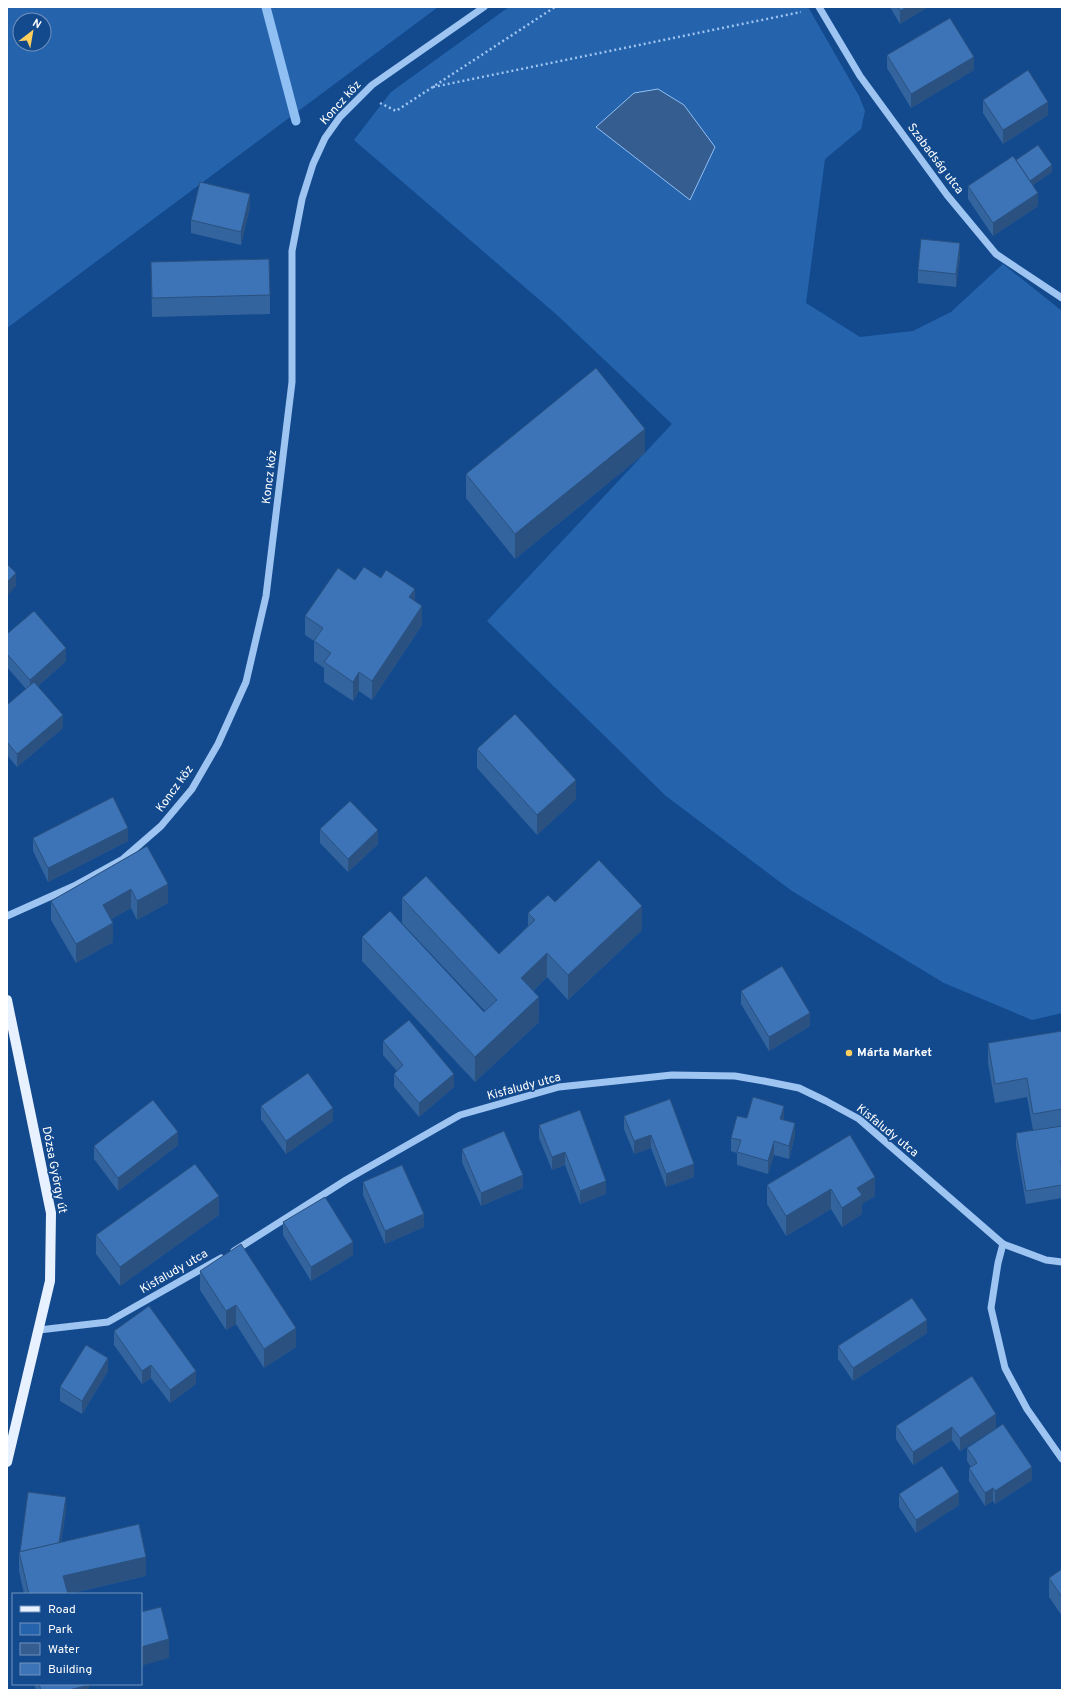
<svg xmlns="http://www.w3.org/2000/svg" width="1069" height="1697" font-family="Overpass,sans-serif">
<style>
.green{fill:#2564ad;fill-rule:evenodd}
.water{fill:#355d90;stroke:#90bff4}
.lines{fill:none;stroke-linecap:round;stroke-linejoin:round}
.stream{stroke:#90bff4;stroke-width:9}
.path{stroke:#9ec4f1;stroke-width:2.5;stroke-dasharray:2 3;stroke-linecap:butt}
.minor{stroke:#9ec4f1;stroke-width:7}
.major{stroke:#e8f1ff;stroke-width:10}
.wall{fill:#34649d}
.shaded-wall{fill:#2a5180}
.building{fill:#3c74b7;stroke:#2a5180}
.poi-dot{fill:#ffcf5e;stroke:#134a8e;stroke-width:1.5}
.labels{text-anchor:middle;dominant-baseline:central;stroke-width:3.5;stroke-linejoin:round;paint-order:stroke}
.street-label{font-size:12px;fill:#fff;stroke:#134a8e}
.poi-label{font-size:12px;font-weight:bold;fill:#fff;stroke:#134a8e;text-anchor:start}
</style>
<rect width="100%" height="100%" fill="#134a8e"/>
<g class="green">
<path d="M7,7h431l-431,321zM20,20h24v24h-24z"/>
<polygon points="509,7 808,7 859,96 865,111 861,129 825,159 806,303 860,337 913,331 951,312 1003,264 1062,311 1062,1013 1032,1020 944,983 792,891 666,796 487,621 672,424 556,314 354,140 391,92"/>
</g>
<polygon class="water" points="658,89 684,105 715,147 690,200 596,127 634,93"/>
<g class="lines">
<polyline class="stream" points="266,7 296,121"/>
<g class="path">
<polyline points="433,87 801,12"/>
<polyline points="380,103 396,111 555,7"/>
</g>
<g class="minor">
<polyline points="819,7 860,76 947,195 996,254 1062,298"/>
<polyline points="7,916 74,886 123,859 161,826 192,789 218,744 246,682 266,596 292,382 292,251 302,199 313,164 325,138 340,117 372,85 484,7"/>
<polyline points="1003,1244 998,1263 991,1308 1005,1368 1027,1409 1062,1459"/>
<polyline points="234,1251 346,1180 460,1115 559,1087 672,1075 735,1076 764,1081 799,1088 826,1101 859,1119 1003,1244 1046,1260 1062,1262"/>
<polyline points="39,1330 108,1322 221,1258"/>
</g>
<polyline class="major" points="7,1000 51,1213 50,1281 7,1462"/>
</g>
<g class="wall">
<polygon points="890,7 928,7 900,24"/>
<polygon points="887,55 974,70 911,108 887,68"/>
<polygon points="983,100 1048,115 1003,144 983,113"/>
<polygon points="1016,160 1052,172 1033,185 1038,206 993,236 968,199 968,186"/>
<polygon points="250,207 241,245 191,233 191,220"/>
<polygon points="960,256 956,287 918,283 918,270"/>
<polygon points="151,262 270,295 270,314 152,317"/>
<polygon points="645,453 515,559 466,498 466,474"/>
<polygon points="355,580 415,601 422,625 372,700 359,691 353,701 324,682 324,668 314,661 314,641 305,635 305,616"/>
<polygon points="7,634 66,661 38,686 63,728 17,767 7,755 7,705 26,689 7,667"/>
<polygon points="477,749 576,799 537,835 477,768"/>
<polygon points="320,829 378,844 348,872 320,843"/>
<polygon points="33,838 128,841 48,882 33,851"/>
<polygon points="147,846 168,903 137,920 131,908 111,919 113,942 76,963 51,920 51,901"/>
<polygon points="402,898 499,954 528,926 528,913 555,902 642,930 568,1000 547,977 533,991 539,1022 475,1082 362,961 362,937 484,1012 485,1011 402,923"/>
<polygon points="741,991 810,1026 769,1051 741,1004"/>
<polygon points="1062,1031 1062,1198 1026,1204 1016,1146 1016,1133 1033,1130 1027,1097 995,1103 988,1063 988,1043"/>
<polygon points="383,1041 454,1087 419,1117 394,1087 394,1074 397,1071 383,1055"/>
<polygon points="670,1099 694,1177 666,1187 651,1148 634,1154 624,1129 624,1116"/>
<polygon points="261,1106 333,1121 286,1154 261,1119"/>
<polygon points="747,1118 784,1119 784,1120 795,1136 789,1159 774,1155 768,1174 737,1165 737,1153 731,1151 731,1138"/>
<polygon points="539,1125 606,1194 580,1204 565,1165 552,1170 539,1138"/>
<polygon points="850,1135 875,1196 862,1204 862,1214 842,1227 831,1209 786,1236 767,1204 767,1185"/>
<polygon points="178,1145 118,1191 94,1159 94,1146"/>
<polygon points="462,1149 523,1188 481,1206 462,1162"/>
<polygon points="363,1182 424,1227 385,1244 363,1195"/>
<polygon points="219,1215 120,1286 96,1254 96,1235"/>
<polygon points="283,1222 353,1255 311,1281 283,1235"/>
<polygon points="200,1271 296,1347 264,1368 236,1324 226,1330 200,1290"/>
<polygon points="114,1331 196,1384 170,1403 151,1378 142,1384 114,1345"/>
<polygon points="927,1333 853,1381 838,1359 838,1346"/>
<polygon points="108,1371 82,1414 60,1401 60,1387"/>
<polygon points="896,1426 996,1428 960,1451 952,1440 913,1465 896,1439"/>
<polygon points="967,1448 1032,1480 995,1504 993,1501 985,1506 969,1481 969,1468 971,1467 967,1461"/>
<polygon points="899,1494 959,1505 916,1533 899,1507"/>
<polygon points="66,1510 61,1542 146,1576 68,1594 24,1594 19,1571 19,1552"/>
<polygon points="1062,1569 1062,1616 1049,1597 1049,1578"/>
<polygon points="34,1684 88,1684 89,1690 36,1690"/>
</g>
<g class="shaded-wall">
<polygon points="907,7 928,7 900,24 900,11"/>
<polygon points="974,57 974,70 911,108 911,94"/>
<polygon points="1048,102 1048,115 1003,144 1003,130"/>
<polygon points="1052,165 1052,172 1027,189 1027,182"/>
<polygon points="1038,193 1038,206 993,236 993,223"/>
<polygon points="250,194 250,207 241,245 241,232"/>
<polygon points="960,243 960,256 956,287 956,274"/>
<polygon points="645,429 645,453 515,559 515,534"/>
<polygon points="16,573 16,586 7,596 7,582"/>
<polygon points="415,589 415,608 409,597"/>
<polygon points="422,606 422,625 372,700 372,681"/>
<polygon points="66,648 66,661 30,693 30,680"/>
<polygon points="359,672 359,691 353,701 353,682"/>
<polygon points="63,715 63,728 17,767 17,754"/>
<polygon points="576,780 576,799 537,835 537,815"/>
<polygon points="128,828 128,841 48,882 48,868"/>
<polygon points="378,830 378,844 348,872 348,859"/>
<polygon points="168,884 168,903 137,920 137,901"/>
<polygon points="131,889 131,908 103,924 103,905"/>
<polygon points="642,906 642,930 568,1000 568,975"/>
<polygon points="113,923 113,942 76,963 76,944"/>
<polygon points="547,953 547,977 521,1002 521,978"/>
<polygon points="539,997 539,1022 475,1082 475,1057"/>
<polygon points="810,1013 810,1026 769,1051 769,1037"/>
<polygon points="454,1074 454,1087 419,1117 419,1103"/>
<polygon points="784,1106 784,1119 780,1132 780,1119"/>
<polygon points="333,1108 333,1121 286,1154 286,1141"/>
<polygon points="795,1123 795,1136 789,1159 789,1146"/>
<polygon points="178,1132 178,1145 118,1191 118,1178"/>
<polygon points="651,1135 651,1148 634,1154 634,1141"/>
<polygon points="774,1141 774,1155 768,1174 768,1161"/>
<polygon points="565,1152 565,1165 552,1170 552,1157"/>
<polygon points="694,1164 694,1177 666,1187 666,1174"/>
<polygon points="523,1175 523,1188 481,1206 481,1193"/>
<polygon points="875,1177 875,1196 862,1204 862,1214 842,1227 842,1208 857,1188"/>
<polygon points="606,1181 606,1194 580,1204 580,1191"/>
<polygon points="831,1189 831,1209 786,1236 786,1216"/>
<polygon points="219,1196 219,1215 120,1286 120,1267"/>
<polygon points="424,1214 424,1227 385,1244 385,1231"/>
<polygon points="353,1242 353,1255 311,1281 311,1267"/>
<polygon points="236,1305 236,1324 226,1330 226,1311"/>
<polygon points="927,1320 927,1333 853,1381 853,1368"/>
<polygon points="296,1328 296,1347 264,1368 264,1349"/>
<polygon points="108,1358 108,1371 82,1414 82,1401"/>
<polygon points="151,1365 151,1378 142,1384 142,1371"/>
<polygon points="196,1371 196,1384 170,1403 170,1390"/>
<polygon points="996,1414 996,1428 960,1451 960,1438"/>
<polygon points="952,1427 952,1440 913,1465 913,1452"/>
<polygon points="1032,1467 1032,1480 995,1504 995,1491"/>
<polygon points="993,1488 993,1501 985,1506 985,1493"/>
<polygon points="959,1492 959,1505 916,1533 916,1520"/>
<polygon points="66,1497 66,1510 58,1562 58,1549"/>
<polygon points="146,1557 146,1576 67,1594 63,1576"/>
<polygon points="169,1639 169,1658 141,1666 141,1647"/>
<polygon points="89,1685 89,1690 69,1690"/>
</g>
<g class="building">
<polygon points="898,7 907,7 900,11"/>
<polygon points="950,18 974,57 911,94 887,55"/>
<polygon points="1028,70 1048,102 1003,130 983,100"/>
<polygon points="1038,145 1052,165 1030,181 1016,160"/>
<polygon points="1013,156 1038,193 993,223 968,186"/>
<polygon points="200,182 250,194 241,232 191,220"/>
<polygon points="921,239 960,243 956,274 918,270"/>
<polygon points="269,259 270,295 152,298 151,262"/>
<polygon points="596,368 645,429 515,534 466,474"/>
<polygon points="7,564 16,573 7,582"/>
<polygon points="364,567 381,578 386,570 415,589 409,597 422,606 372,681 359,672 353,682 324,662 331,653 314,641 323,628 305,616 338,568 355,580"/>
<polygon points="34,611 66,648 30,680 7,654 7,634"/>
<polygon points="34,682 63,715 17,754 7,742 7,705"/>
<polygon points="515,714 576,780 537,815 477,749"/>
<polygon points="113,797 128,828 48,868 33,838"/>
<polygon points="350,801 378,830 348,859 320,829"/>
<polygon points="147,846 168,884 137,901 131,889 103,905 113,923 76,944 51,901"/>
<polygon points="599,860 642,906 568,975 547,953 521,978 539,997 475,1057 362,937 390,911 484,1012 497,1000 402,898 426,876 499,954 535,920 528,913 548,895 555,902"/>
<polygon points="782,966 810,1013 769,1037 741,991"/>
<polygon points="409,1020 454,1074 419,1103 394,1074 403,1065 383,1041"/>
<polygon points="1062,1031 1062,1109 1033,1114 1027,1078 995,1084 988,1043"/>
<polygon points="308,1073 333,1108 286,1141 261,1106"/>
<polygon points="753,1097 784,1106 780,1119 795,1123 789,1146 774,1141 768,1161 737,1152 741,1140 731,1138 737,1116 747,1118"/>
<polygon points="670,1099 694,1164 666,1174 651,1135 634,1141 624,1116"/>
<polygon points="153,1100 178,1132 118,1178 94,1146"/>
<polygon points="580,1110 606,1181 580,1191 565,1152 552,1157 539,1125"/>
<polygon points="1062,1126 1062,1160 1061,1160 1062,1185 1026,1191 1016,1133"/>
<polygon points="504,1131 523,1175 481,1193 462,1149"/>
<polygon points="850,1135 875,1177 857,1188 862,1195 842,1208 831,1189 786,1216 767,1185"/>
<polygon points="195,1164 219,1196 120,1267 96,1235"/>
<polygon points="402,1165 424,1214 385,1231 363,1182"/>
<polygon points="325,1197 353,1242 311,1267 283,1222"/>
<polygon points="241,1244 296,1328 264,1349 236,1305 226,1311 200,1271"/>
<polygon points="912,1298 927,1320 853,1368 838,1346"/>
<polygon points="149,1306 196,1371 170,1390 151,1365 142,1371 114,1331"/>
<polygon points="86,1345 108,1358 82,1401 60,1387"/>
<polygon points="972,1376 996,1414 960,1438 952,1427 913,1452 896,1426"/>
<polygon points="1003,1424 1032,1467 995,1491 993,1488 985,1493 969,1468 977,1463 967,1448"/>
<polygon points="942,1466 959,1492 916,1520 899,1494"/>
<polygon points="28,1492 66,1497 59,1543 20,1552"/>
<polygon points="139,1524 146,1557 63,1576 68,1594 29,1594 19,1552"/>
<polygon points="1062,1569 1062,1597 1049,1578"/>
<polygon points="161,1607 169,1639 141,1647 141,1612"/>
<polygon points="39,1684 88,1684 89,1685 69,1690 41,1690"/>
</g>
<circle class="poi-dot" cx="849" cy="1053" r="4"/>
<g class="labels">
<g class="street-label">
<text transform="translate(341 103) rotate(-48)">Koncz köz</text>
<text transform="translate(935 159) rotate(53)">Szabadság utca</text>
<text transform="translate(270 477) rotate(-83)">Koncz köz</text>
<text transform="translate(175 789) rotate(-54)">Koncz köz</text>
<text transform="translate(524 1087) rotate(-15)">Kisfaludy utca</text>
<text transform="translate(887 1131) rotate(39)">Kisfaludy utca</text>
<text transform="translate(54 1170) rotate(79)">Dózsa György út</text>
<text transform="translate(174 1272) rotate(-30)">Kisfaludy utca</text>
</g>
<g class="poi-label">
<text x="857" y="1053">Márta Market</text>
</g>
</g>
<rect width="1069" height="1697" fill="none" stroke="#ffffff" stroke-width="16"/>
<rect x="12" y="1593" width="130" height="92" fill="#134a8e" stroke="#7192bb"/>
<rect x="20" y="1606" width="20" height="6" fill="#e8f1ff" stroke="#7192bb"/>
<text x="48" y="1613" font-size="12" fill="#ffffff">Road</text>
<rect x="20" y="1623" width="20" height="12" fill="#2564ad" stroke="#7192bb"/>
<text x="48" y="1633" font-size="12" fill="#ffffff">Park</text>
<rect x="20" y="1643" width="20" height="12" fill="#355d90" stroke="#7192bb"/>
<text x="48" y="1653" font-size="12" fill="#ffffff">Water</text>
<rect x="20" y="1663" width="20" height="12" fill="#3c74b7" stroke="#7192bb"/>
<text x="48" y="1673" font-size="12" fill="#ffffff">Building</text>
<g transform="translate(32 32) rotate(31)"><circle r="19" fill="#134a8e" stroke="#7192bb"/>
<path d="M0-3L7 15L0 10L-7 15Z" fill="#ffcf5e"/>
<text y="-6" font-size="11" font-weight="bold" text-anchor="middle" fill="#ffffff">N</text>
</g>
</svg>
